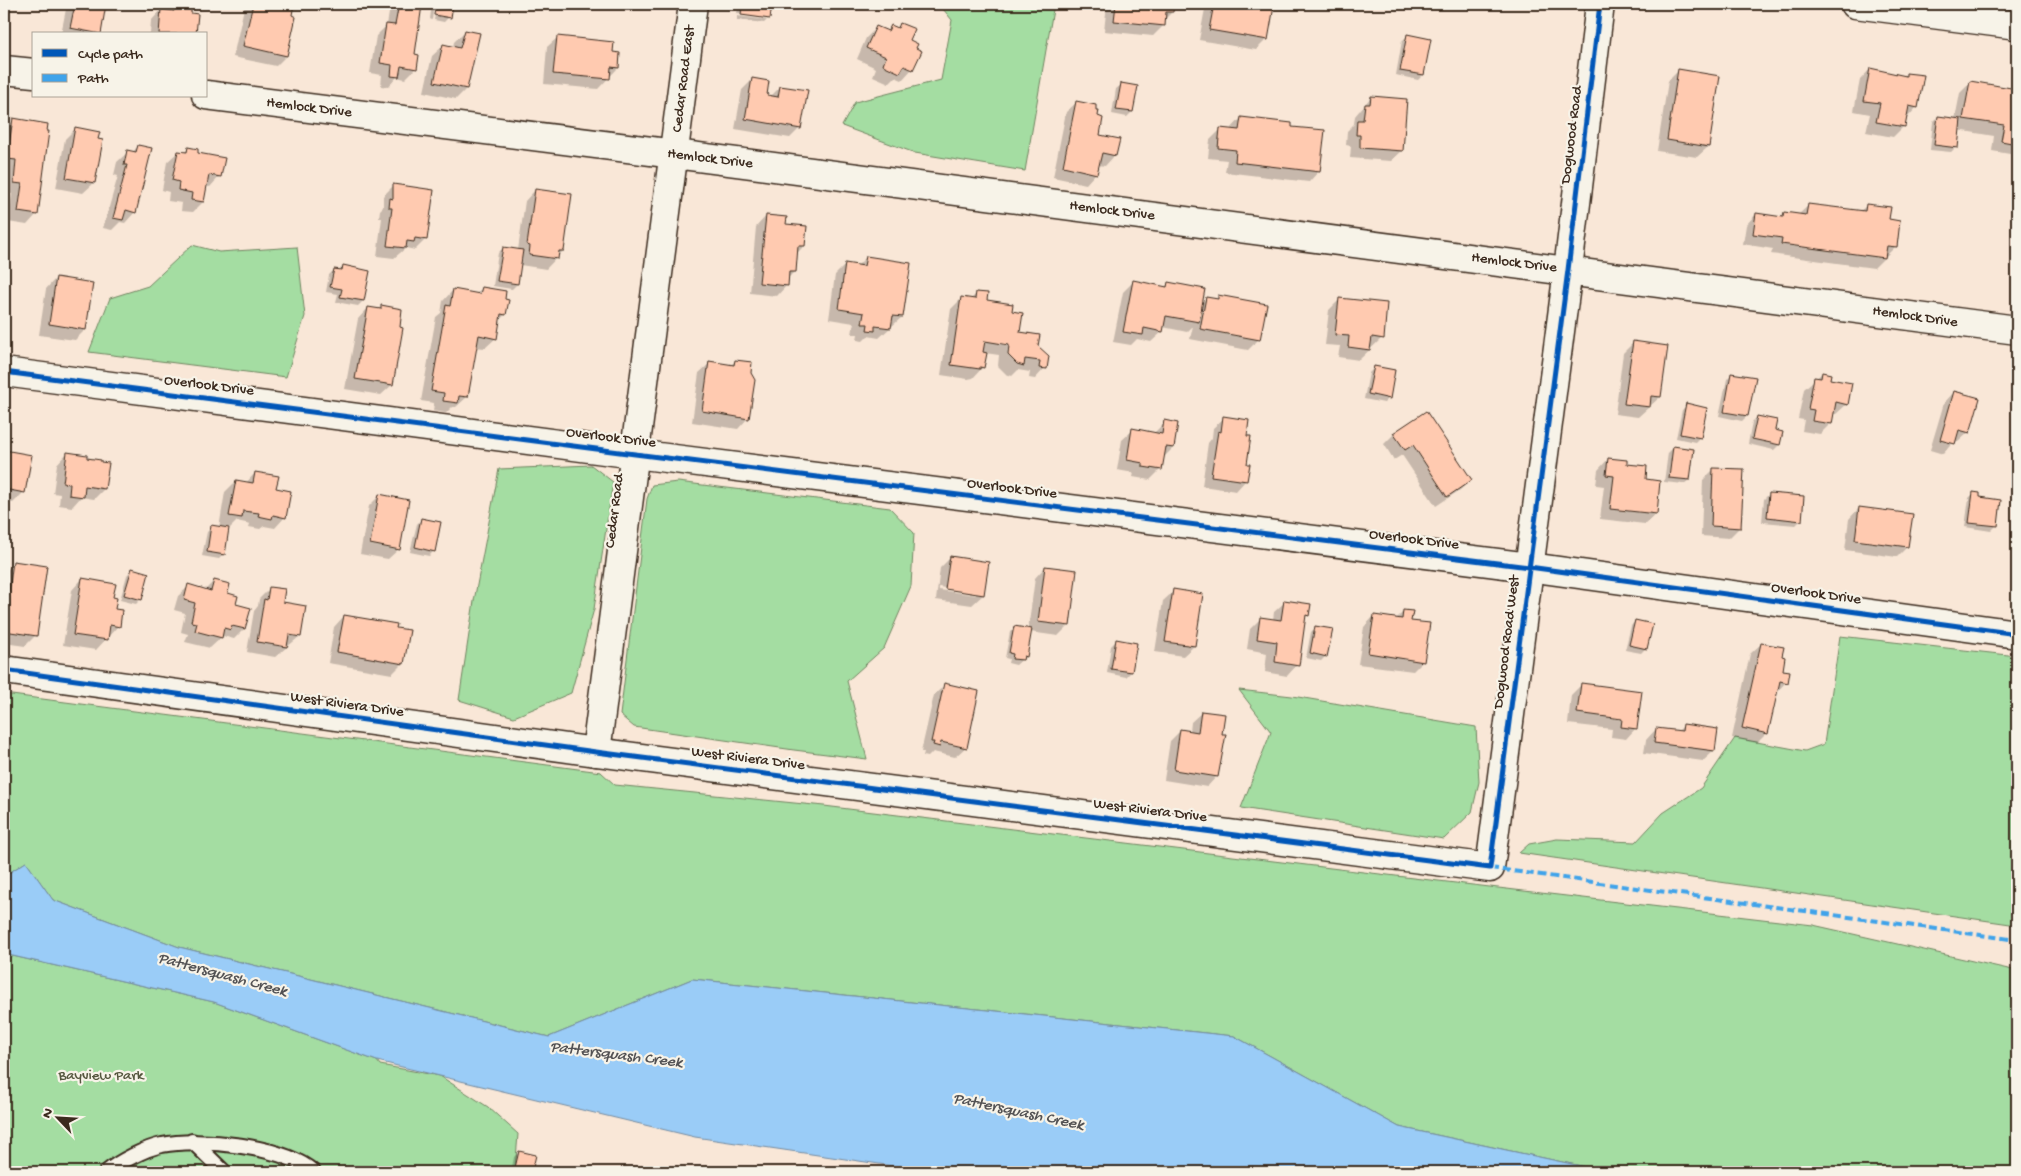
<svg xmlns="http://www.w3.org/2000/svg" width="2021" height="1176" font-family="'Gochi Hand',sans-serif">
<style>
.green{fill:#a4dda2;stroke:#708460}
.water{fill:#9accf7;stroke:#748ba0}
.shadow{fill:#0003;fill-rule:evenodd}
.building{fill:#ffcab0;stroke:#3b2a1e}
.lines{fill:none;stroke-linecap:round;stroke-linejoin:round}
.lane-casing{stroke:#3b2a1e;stroke-width:18}
.street-casing{stroke:#3b2a1e;stroke-width:31}
.lane{stroke:#f7f3e8;stroke-width:14}
.street{stroke:#f7f3e8;stroke-width:28}
.quiet{stroke:#3fa3ea;stroke-width:4;stroke-dasharray:8 4;stroke-linecap:butt}
.cycleway-casing{stroke:#f7f3e8;stroke-width:8}
.cycleway{stroke:#0057b8;stroke-width:5}
.labels{text-anchor:middle;dominant-baseline:central;stroke-width:4.5;stroke-linejoin:round;paint-order:stroke}
.street-label{font-size:15px;fill:#3b2a1e;stroke:#f7f3e8}
.park-label{font-size:15px;fill:#55573f;stroke:#f7f3e8}
.water-label{font-size:16px;font-style:italic;fill:#535254;stroke:#f7f3e8}
</style>
<rect width="100%" height="100%" fill="#f9e7d7"/>
<filter id="ink" filterUnits="userSpaceOnUse"><feTurbulence type="fractalNoise" baseFrequency=".02" numOctaves="2"/><feDisplacementMap in="SourceGraphic" scale="10" xChannelSelector="R" yChannelSelector="G"/><feConvolveMatrix kernelMatrix="1 2 1 2 8 2 1 2 1" color-interpolation-filters="sRGB"/></filter>
<g filter="url(#ink)">
<g class="green">
<polygon points="939,4 1054,4 1025,171 915,153 842,126 855,102 941,80 952,20"/>
<polygon points="192,245 219,252 297,247 305,316 286,377 89,352 110,298 148,286"/>
<polygon points="591,465 613,482 594,609 571,693 514,717 459,700 474,601 499,469"/>
<polygon points="678,482 890,508 914,533 911,586 884,648 847,681 867,759 794,750 634,727 620,715 647,499 652,485"/>
<polygon points="1840,636 2017,656 2017,925 1519,853 1529,844 1557,839 1636,842 1663,813 1701,788 1735,738 1805,751 1824,744"/>
<polygon points="1239,690 1292,696 1476,727 1479,782 1472,812 1444,839 1241,808 1271,732"/>
<polygon points="4,694 601,772 615,785 824,806 1396,876 1813,925 2017,971 2017,1172 1609,1172 1399,1127 1234,1036 692,979 549,1037 179,947 53,900 26,862 4,876"/>
<polygon points="4,954 214,1002 377,1061 380,1065 440,1076 488,1107 518,1134 515,1172 4,1172"/>
</g>
<polygon class="water" points="26,862 53,900 179,947 549,1037 692,979 1234,1036 1399,1127 1609,1172 934,1172 695,1137 377,1061 214,1002 4,954 4,876"/>
<g class="shadow">
<polygon points="67,4 105,4 100,33 61,34"/>
<polygon points="249,4 293,4 286,56 276,66 233,57 244,8"/>
<polygon points="399,4 421,6 413,56 416,68 405,79 397,77 388,87 381,86 382,75 370,73 376,36 387,25 389,13"/>
<polygon points="432,4 434,4 432,20 430,19"/>
<polygon points="437,4 452,4 449,17 444,22 434,20"/>
<polygon points="739,4 771,4 769,18 764,23 737,20 737,16 767,20 767,17 737,13"/>
<polygon points="1107,4 1173,4 1172,12 1164,20 1164,25 1153,36 1104,31"/>
<polygon points="1209,4 1251,4 1272,7 1267,39 1256,50 1199,40 1205,9"/>
<polygon points="175,7 195,34 150,34 151,21 161,10 171,12"/>
<polygon points="901,24 908,40 912,69 902,80 895,77 889,83 873,76 876,68 857,59 866,38 877,27 886,31 891,27 896,29"/>
<polygon points="465,31 466,89 456,99 424,92 432,56 443,46 453,48 454,42"/>
<polygon points="1407,36 1423,75 1418,80 1396,75 1402,41"/>
<polygon points="558,37 612,53 618,68 598,89 544,84 547,47"/>
<polygon points="1870,69 1904,77 1907,74 1917,107 1907,118 1904,126 1893,137 1866,132 1870,114 1854,111 1860,80"/>
<polygon points="1678,71 1708,147 1697,157 1657,151 1668,81"/>
<polygon points="752,80 765,96 770,97 780,87 800,128 790,138 735,129 742,90"/>
<polygon points="1970,83 2017,90 2017,147 2010,154 1992,151 1994,136 1958,130 1956,147 1951,152 1930,150 1933,122 1938,117 1955,119 1960,93"/>
<polygon points="1121,85 1136,87 1132,112 1127,117 1112,114 1116,89"/>
<polygon points="1371,97 1402,151 1391,161 1350,158 1351,146 1346,145 1347,131 1354,124 1355,116"/>
<polygon points="1077,102 1099,136 1115,155 1105,166 1098,165 1096,173 1086,184 1053,177 1066,112"/>
<polygon points="1241,118 1291,128 1319,171 1309,182 1225,172 1227,160 1208,158 1210,140 1221,129 1230,130"/>
<polygon points="14,120 37,214 27,225 8,222 12,194 4,193 7,170 4,170 4,130"/>
<polygon points="76,128 94,183 83,193 56,188 65,139"/>
<polygon points="138,146 135,212 125,223 120,222 112,230 103,228 118,176 114,175 117,162 128,152 132,153"/>
<polygon points="188,149 196,154 220,176 210,187 206,186 203,202 193,212 181,211 182,203 168,201 169,192 162,190 167,162 178,152 184,153"/>
<polygon points="394,185 426,239 415,250 406,248 394,258 377,256 382,218 379,218 380,210 383,207 383,196"/>
<polygon points="535,190 563,251 546,269 520,265 517,284 512,289 493,286 498,253 503,248 518,250 525,201"/>
<polygon points="1809,205 1859,212 1867,205 1888,220 1895,247 1874,268 1771,254 1773,249 1743,244 1746,225 1756,214 1780,218 1784,213 1798,215"/>
<polygon points="766,216 784,225 804,246 796,254 794,272 788,278 787,285 777,296 750,293 756,227"/>
<polygon points="866,257 902,317 879,338 868,336 863,341 857,340 858,334 852,334 854,323 829,319 835,275 846,264 857,266"/>
<polygon points="343,266 368,272 363,301 358,306 336,302 338,294 326,292 329,275 334,270 338,271"/>
<polygon points="56,278 85,330 75,340 39,335 46,289"/>
<polygon points="1133,282 1164,288 1169,283 1201,304 1207,298 1216,300 1219,297 1259,339 1248,350 1190,339 1193,326 1187,332 1163,327 1162,332 1151,342 1137,339 1131,345 1113,342 1123,292"/>
<polygon points="482,288 505,315 498,321 496,338 485,348 475,347 467,397 456,407 452,407 446,413 433,411 434,403 421,401 436,317 441,313 443,301 453,290 476,294"/>
<polygon points="977,293 986,301 1011,312 1018,333 1037,347 1045,368 1035,379 1029,378 1030,372 1018,370 1012,376 1006,374 998,366 999,355 985,353 983,367 973,378 968,379 941,375 951,309 962,298 970,300"/>
<polygon points="1340,299 1382,338 1359,360 1338,357 1340,346 1325,345 1329,310"/>
<polygon points="382,307 392,385 381,395 345,389 358,319 368,308 378,310"/>
<polygon points="1634,342 1660,397 1638,417 1615,414 1623,353"/>
<polygon points="735,361 748,418 738,429 692,422 699,373 710,363 730,366"/>
<polygon points="1374,368 1389,398 1384,403 1364,399 1369,373"/>
<polygon points="1822,373 1847,404 1836,414 1832,414 1830,424 1820,434 1802,431 1804,420 1798,419 1804,389"/>
<polygon points="1732,374 1747,416 1742,421 1719,416 1727,379"/>
<polygon points="1954,392 1969,432 1958,442 1954,441 1943,454 1930,450 1944,403"/>
<polygon points="1687,405 1700,437 1695,442 1676,438 1682,410"/>
<polygon points="1426,413 1471,480 1460,490 1436,506 1402,455 1394,460 1384,444 1394,434"/>
<polygon points="1757,417 1773,431 1779,445 1774,450 1748,444 1752,422"/>
<polygon points="1224,418 1246,465 1246,480 1236,491 1202,486 1208,443 1212,438 1213,428"/>
<polygon points="1165,422 1173,448 1163,458 1161,469 1150,480 1133,477 1134,473 1117,470 1122,440 1133,430 1154,433"/>
<polygon points="1673,448 1689,480 1684,484 1664,482 1668,453"/>
<polygon points="4,451 30,456 24,492 13,503 4,501"/>
<polygon points="67,453 104,489 94,499 81,497 72,507 59,505 60,494 53,493 57,464"/>
<polygon points="1608,459 1625,465 1656,514 1645,524 1600,519 1604,486 1596,485 1598,470"/>
<polygon points="1714,469 1740,527 1729,538 1701,536 1703,480"/>
<polygon points="255,473 275,489 285,517 275,528 264,526 260,529 249,527 250,524 237,521 230,528 228,527 224,554 219,559 202,556 207,532 212,527 219,528 225,492 236,481 246,483"/>
<polygon points="1974,493 1996,526 1991,531 1965,527 1969,498"/>
<polygon points="1769,494 1801,520 1796,525 1762,522 1764,499"/>
<polygon points="379,496 399,549 388,559 360,554 369,506"/>
<polygon points="1859,508 1907,547 1897,557 1845,550 1849,519"/>
<polygon points="422,519 434,551 429,556 410,552 417,524"/>
<path d="M951,557l32,38 -11,10 -36,-5 4,-32zM939,587l37,6v2l-37,-5z"/>
<polygon points="14,563 36,635 25,646 4,643 4,573"/>
<polygon points="1045,567 1069,625 1058,636 1030,632 1026,656 1016,665 1008,663 1009,659 1005,658 1010,632 1015,628 1028,630 1035,578"/>
<polygon points="132,570 141,599 136,604 120,600 127,575"/>
<polygon points="82,579 112,598 118,626 96,650 63,645 72,590"/>
<polygon points="214,581 235,605 244,629 234,639 223,636 210,648 185,642 188,634 181,632 185,613 174,610 178,596 189,586 205,590"/>
<polygon points="270,588 282,603 299,637 275,657 247,652 254,611 258,606 259,599"/>
<polygon points="1174,591 1194,646 1183,656 1155,652 1163,601"/>
<polygon points="1285,602 1308,615 1304,618 1297,665 1287,676 1265,672 1267,653 1247,649 1250,629 1261,618 1273,620 1274,612"/>
<polygon points="1404,611 1410,622 1423,661 1413,671 1358,664 1364,627 1374,616 1395,620"/>
<polygon points="344,616 395,629 403,663 392,674 328,663 334,627"/>
<polygon points="1635,621 1646,648 1641,653 1625,650 1631,626"/>
<polygon points="1316,627 1326,656 1321,661 1306,658 1311,632"/>
<polygon points="1116,641 1135,644 1131,672 1126,677 1107,673 1111,646"/>
<polygon points="1761,644 1780,657 1781,671 1786,682 1776,693 1767,733 1757,743 1732,738 1750,654"/>
<polygon points="1582,684 1636,728 1626,739 1611,737 1612,729 1568,724 1571,695"/>
<polygon points="945,685 966,747 955,757 933,752 928,757 923,756 924,752 921,752 934,695"/>
<polygon points="1202,712 1217,776 1207,787 1164,780 1170,741 1181,730 1190,732 1191,722"/>
<polygon points="1684,725 1714,751 1703,761 1644,753 1646,740 1656,729 1677,732"/>
<polygon points="519,1152 534,1156 530,1172 511,1172 514,1157"/>
</g>
<g class="building">
<polygon points="75,4 106,4 101,34 70,28"/>
<polygon points="253,4 294,4 292,15 296,17 287,56 243,46"/>
<polygon points="399,4 422,5 415,54 419,55 417,69 401,66 399,77 391,76 392,65 380,63 386,24 395,25"/>
<polygon points="436,4 453,4 451,18 434,15"/>
<polygon points="742,4 772,4 770,19 741,15"/>
<polygon points="1116,4 1174,4 1173,12 1166,12 1165,26 1114,21"/>
<polygon points="1214,4 1259,4 1274,6 1268,40 1209,30"/>
<polygon points="174,6 191,8 191,13 198,14 196,34 159,34 161,9 174,11"/>
<polygon points="900,23 915,29 910,40 918,44 916,48 922,51 913,70 904,66 900,73 883,65 886,57 866,48 876,26 888,31 891,25 898,28"/>
<polygon points="465,30 480,33 467,89 434,82 443,44 460,48"/>
<polygon points="1407,34 1431,39 1424,75 1400,71"/>
<polygon points="557,36 614,42 613,52 620,53 619,68 611,67 610,79 553,74"/>
<polygon points="1870,68 1906,76 1906,73 1924,75 1918,108 1909,106 1905,127 1876,122 1880,103 1864,101"/>
<polygon points="1678,69 1720,76 1709,147 1667,140"/>
<polygon points="752,78 769,81 767,95 778,97 780,86 808,90 801,129 745,119"/>
<polygon points="1970,81 2017,89 2017,144 2001,141 2004,125 1963,119"/>
<polygon points="1121,83 1138,86 1133,112 1116,110"/>
<polygon points="1371,96 1407,99 1403,151 1360,148 1360,135 1356,135 1357,120 1363,120 1365,104 1370,104"/>
<polygon points="1076,101 1096,105 1096,110 1099,110 1098,116 1103,118 1100,135 1120,139 1116,156 1102,153 1097,174 1063,166"/>
<polygon points="1938,116 1961,119 1958,148 1934,145"/>
<polygon points="1241,117 1292,123 1292,127 1325,130 1320,172 1235,162 1236,150 1218,148 1220,128 1239,130"/>
<polygon points="13,118 48,124 47,131 49,131 38,215 18,212 22,184 14,183 16,160 7,159"/>
<polygon points="75,127 100,132 98,139 103,140 95,183 66,178"/>
<polygon points="138,145 152,148 136,213 126,210 123,220 113,218 127,165 124,165 127,150 136,152"/>
<polygon points="188,147 198,149 198,153 225,158 221,177 209,175 204,202 191,200 192,193 178,190 179,182 172,180 178,151 187,152"/>
<polygon points="393,184 434,190 427,240 415,238 414,242 407,241 406,248 387,246 392,208 389,208 390,198 393,199"/>
<polygon points="535,189 572,194 564,251 559,251 558,259 529,255 530,246 527,245"/>
<polygon points="1808,204 1865,211 1866,204 1891,207 1889,219 1900,221 1897,247 1887,246 1885,258 1781,244 1782,238 1753,234 1756,213 1783,217 1784,212 1806,215"/>
<polygon points="766,215 787,217 786,224 807,226 805,246 798,246 796,272 789,272 788,286 759,283"/>
<polygon points="503,247 523,250 518,284 497,281"/>
<polygon points="866,256 911,263 903,317 893,316 891,328 875,326 875,331 867,330 868,324 862,324 864,313 839,309 845,263 864,266"/>
<polygon points="343,265 370,271 364,301 340,297 342,289 330,287 334,269 342,270"/>
<polygon points="56,277 93,283 86,330 49,324"/>
<polygon points="1133,280 1167,287 1168,282 1205,289 1199,322 1166,316 1163,332 1144,328 1143,335 1123,332"/>
<polygon points="482,287 506,291 505,299 509,300 506,315 501,314 497,339 479,335 468,397 459,396 458,403 443,401 444,393 431,391 446,305 450,306 453,289 480,294"/>
<polygon points="976,292 988,293 987,300 1013,304 1012,311 1023,313 1020,332 1040,335 1038,346 1049,356 1047,369 1039,368 1040,361 1025,359 1024,366 1017,364 1008,355 1009,345 985,341 983,352 987,353 984,368 980,367 980,369 951,365 961,297 975,299"/>
<polygon points="1218,295 1267,304 1260,340 1200,329 1206,297 1218,299"/>
<polygon points="1339,298 1387,303 1384,339 1372,337 1370,350 1348,347 1349,336 1335,335"/>
<polygon points="381,305 402,309 400,327 403,328 393,385 355,379 368,307 381,309"/>
<polygon points="1633,341 1668,346 1661,397 1651,396 1650,407 1624,404"/>
<polygon points="735,360 752,362 751,373 755,380 749,419 702,411 709,361 734,365"/>
<polygon points="1374,366 1395,370 1390,399 1368,394"/>
<polygon points="1822,372 1831,374 1830,379 1852,383 1848,405 1836,402 1832,424 1812,421 1814,410 1808,409 1814,377 1821,378"/>
<polygon points="1731,373 1756,377 1748,416 1724,412"/>
<polygon points="1954,391 1980,398 1970,433 1959,430 1955,444 1940,440"/>
<polygon points="1686,403 1707,408 1701,438 1680,434"/>
<polygon points="1426,411 1472,480 1447,497 1413,445 1405,450 1393,433"/>
<polygon points="1223,416 1249,420 1247,436 1251,436 1247,464 1250,464 1247,481 1211,476 1218,431 1221,432"/>
<polygon points="1757,416 1777,420 1775,430 1783,432 1780,445 1752,439"/>
<polygon points="1164,420 1178,423 1174,448 1166,447 1162,470 1143,467 1143,463 1127,460 1132,428 1162,434"/>
<polygon points="1673,446 1694,449 1690,480 1669,478"/>
<polygon points="4,450 32,455 25,493 4,489"/>
<polygon points="67,452 87,455 87,458 101,460 101,462 109,463 105,489 85,486 84,497 69,495 70,484 63,483"/>
<polygon points="1608,458 1627,460 1627,464 1647,466 1646,479 1660,481 1657,514 1610,509 1614,476 1606,475"/>
<polygon points="1713,468 1744,469 1741,528 1711,526"/>
<polygon points="255,472 279,476 276,488 291,491 286,518 273,515 272,519 258,516 259,513 243,511 242,518 229,516 236,480 253,483"/>
<polygon points="1973,492 1980,493 1980,497 2001,500 1998,526 1969,523"/>
<polygon points="1769,493 1804,496 1802,521 1767,517"/>
<polygon points="379,494 409,500 400,550 370,544"/>
<polygon points="1859,507 1913,514 1908,547 1855,540"/>
<polygon points="421,518 441,522 435,552 415,547"/>
<polygon points="211,525 229,528 225,555 207,552"/>
<polygon points="950,556 989,562 984,595 945,589"/>
<polygon points="13,561 47,566 37,636 4,631"/>
<polygon points="1045,566 1077,570 1070,626 1038,622"/>
<polygon points="132,568 149,573 142,600 124,595"/>
<polygon points="82,578 116,584 113,597 117,598 115,609 122,610 120,627 110,625 108,640 73,635"/>
<polygon points="214,580 230,584 228,593 238,596 236,604 251,608 245,629 232,626 231,630 224,628 222,638 195,631 197,623 191,622 195,603 184,600 188,584 211,591"/>
<polygon points="269,587 285,589 283,602 306,606 301,637 289,635 287,647 257,642 264,599 267,600"/>
<polygon points="1173,589 1203,594 1195,646 1165,642"/>
<polygon points="1284,600 1311,604 1309,616 1306,615 1299,666 1275,662 1277,642 1257,639 1260,617 1281,620"/>
<polygon points="1403,610 1413,611 1411,621 1430,623 1424,662 1368,653 1374,615 1402,619"/>
<polygon points="344,615 397,624 396,628 410,630 404,664 337,652"/>
<polygon points="1635,620 1653,624 1647,649 1629,645"/>
<polygon points="1014,626 1032,629 1027,657 1024,656 1023,660 1012,659 1013,654 1009,653"/>
<polygon points="1315,626 1333,629 1327,657 1310,653"/>
<polygon points="1116,639 1137,643 1132,672 1111,669"/>
<polygon points="1761,643 1784,647 1782,656 1785,657 1783,670 1790,671 1788,683 1780,681 1768,734 1742,728"/>
<polygon points="944,683 979,691 967,748 941,742 940,747 933,745 934,742 931,742"/>
<polygon points="1581,683 1642,691 1637,729 1621,727 1622,719 1577,713"/>
<polygon points="1201,711 1225,714 1222,734 1226,734 1218,777 1174,770 1180,729 1198,732"/>
<polygon points="1683,724 1718,729 1715,751 1654,743 1656,728 1682,731"/>
<polygon points="519,1151 536,1155 532,1172 514,1172"/>
</g>
<g class="lines">
<g class="lane-casing">
<g id="lane">
<polyline points="192,1141 224,1172"/>
<path d="M107,1172c12,-10 39,-24 55,-27 37,-8 122,1 151,27"/>
</g>
</g>
<g class="street-casing">
<g id="street">
<polyline points="1855,4 2017,25"/>
<polyline points="4,70 34,73"/>
<polyline points="206,95 675,154 2017,330"/>
<polyline points="4,372 635,454 1529,567 2017,634"/>
<polyline points="4,670 596,752 1490,868 1568,270 1600,4"/>
<polyline points="596,752 693,4"/>
</g>
</g>
<use href="#lane" class="lane"/>
<use href="#street" class="street"/>
<polyline class="quiet" points="1490,868 2017,940"/>
<g class="cycleway-casing">
<g id="cycleway">
<polyline points="4,372 635,454 1529,567 2017,634"/>
<polyline points="4,670 596,752 1490,868 1568,270 1600,4"/>
</g>
</g>
<use href="#cycleway" class="cycleway"/>
</g>
</g>
<g class="labels">
<g class="street-label">
<text transform="translate(684 79) rotate(-83)">Cedar Road East</text>
<text transform="translate(309 108) rotate(7)">Hemlock Drive</text>
<text transform="translate(1572 135) rotate(-83)">Dogwood Road</text>
<text transform="translate(710 159) rotate(7)">Hemlock Drive</text>
<text transform="translate(1112 211) rotate(7)">Hemlock Drive</text>
<text transform="translate(1514 263) rotate(7)">Hemlock Drive</text>
<text transform="translate(1915 317) rotate(8)">Hemlock Drive</text>
<text transform="translate(209 386) rotate(7)">Overlook Drive</text>
<text transform="translate(611 438) rotate(7)">Overlook Drive</text>
<text transform="translate(1012 489) rotate(7)">Overlook Drive</text>
<text transform="translate(615 511) rotate(-83)">Cedar Road</text>
<text transform="translate(1414 540) rotate(7)">Overlook Drive</text>
<text transform="translate(1816 594) rotate(8)">Overlook Drive</text>
<text transform="translate(1507 642) rotate(-83)">Dogwood Road West</text>
<text transform="translate(347 705) rotate(8)">West Riviera Drive</text>
<text transform="translate(748 759) rotate(7)">West Riviera Drive</text>
<text transform="translate(1150 811) rotate(7)">West Riviera Drive</text>
</g>
<g class="park-label">
<text x="101" y="1076">Bayview Park</text>
</g>
<g class="water-label">
<text transform="translate(222 976) rotate(15)">Pattersquash Creek</text>
<text transform="translate(616 1056) rotate(7)">Pattersquash Creek</text>
<text transform="translate(1018 1113) rotate(12)">Pattersquash Creek</text>
</g>
</g>
<rect width="2021" height="1176" fill="none" stroke="#f7f3e8" stroke-width="20"/>
<rect x="10" y="10" width="2001" height="1156" fill="none" stroke="#3b2a1e" stroke-width="2" filter="url(#ink)"/>
<rect x="32" y="32" width="175" height="65" fill="#f7f3e8" stroke="#aca397"/>
<rect x="42" y="49" width="25" height="8" fill="#0057b8" stroke="#aca397"/>
<text x="78" y="58" font-size="15" fill="#3b2a1e">Cycle path</text>
<rect x="42" y="74" width="25" height="8" fill="#3fa3ea" stroke="#aca397"/>
<text x="78" y="82" font-size="15" fill="#3b2a1e">Path</text>
<g transform="translate(58 1118) rotate(295)" stroke="#f7f3e8" stroke-width="4" paint-order="stroke">
<path d="M0-4L9 19L0 12L-9 19Z" fill="#3b2a1e"/>
<text y="-8" font-size="14" font-weight="bold" text-anchor="middle" fill="#3b2a1e">N</text>
</g>
</svg>
